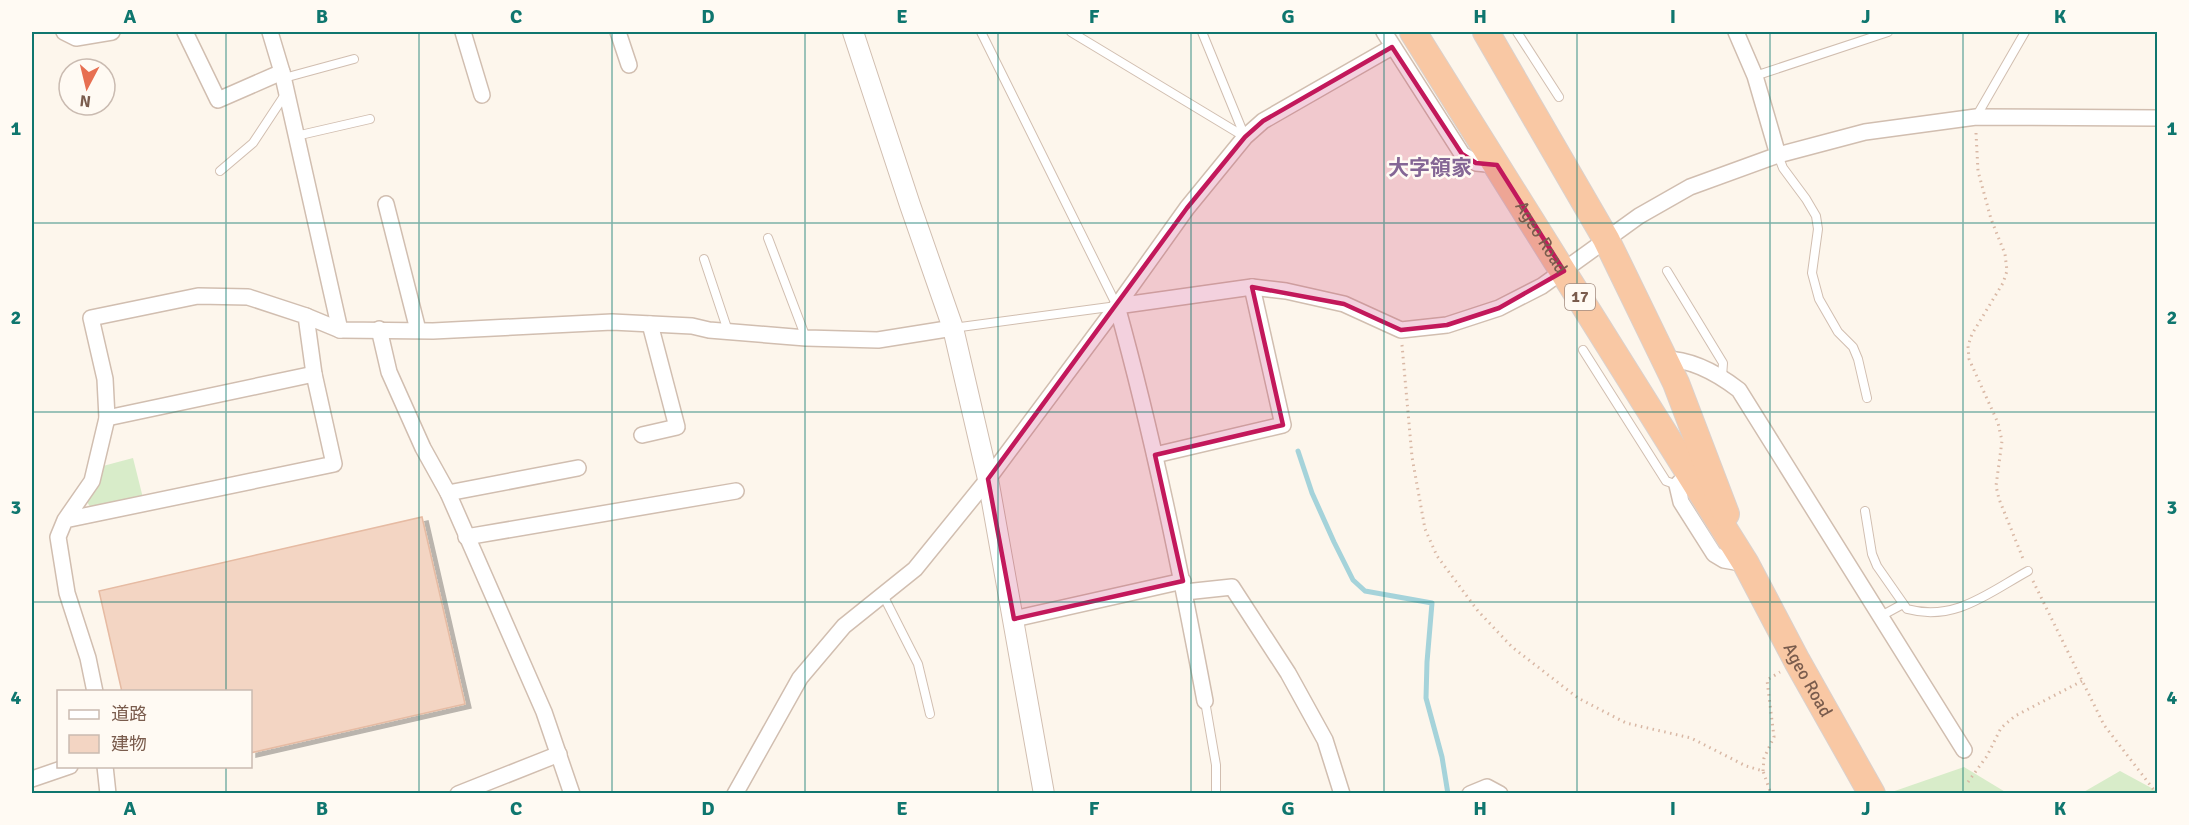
<svg xmlns="http://www.w3.org/2000/svg" width="2189" height="825" font-family="Signika,'Noto Sans JP',sans-serif">
<style>
.green{fill:#d8ecc9}
.lines{fill:none;stroke-linecap:round;stroke-linejoin:round}
.stream{stroke:#a5d3da;stroke-width:5}
.building{fill:#f3d5c3;stroke:#e6bba3;stroke-width:1.5;filter:url(#shadow)}
.service-casing{stroke:#d1beb0;stroke-width:10}
.minor-casing{stroke:#d1beb0;stroke-width:18}
.tertiary-casing{stroke:#d1beb0;stroke-width:22}
.trunk-casing{stroke:#dad1cd;stroke-width:28}
.path{stroke:#d9b8a5;stroke-width:3;stroke-dasharray:1.5 4.5;stroke-linecap:butt}
.service{stroke:#fff;stroke-width:8}
.minor{stroke:#fff;stroke-width:15}
.tertiary{stroke:#fff;stroke-width:20}
.trunk{stroke:#f9c8a4;stroke-width:26}
.marked{fill:#c2185b;fill-opacity:0.2;stroke:#c2185b;stroke-width:4.5;stroke-linejoin:round}
.grid{fill:none;stroke:#0f766e;stroke-width:1.5;stroke-opacity:0.55}
.labels{text-anchor:middle;dominant-baseline:central;stroke-width:5;stroke-linejoin:round;paint-order:stroke}
.shield{fill:#fffaf3;stroke:#a28b7f;stroke-width:1.5}
.shield-label{font-size:16px;font-weight:bold;fill:#7a5c4d}
.street-label{font-size:18px;fill:#7a5c4d;stroke:#fffaf3}
.quarter-label{font-size:21px;font-weight:bold;fill:#846695;stroke:#fffaf3}
.neatline{fill:none;stroke:#0f766e;stroke-width:2}
.grid-label{font-size:20px;text-anchor:middle;font-weight:bold;fill:#0f766e}
</style>
<defs>
<filter id="shadow"><feDropShadow dx="6" dy="4" stdDeviation="0" flood-color="#0004"/></filter>
</defs>
<rect width="100%" height="100%" fill="#fdf6ec"/>
<g class="green">
<polygon points="133,458 143,498 92,510 86,500 103,466"/>
<polygon points="1964,767 2007,793 1889,793"/>
<polygon points="2120,771 2157,791 2157,793 2082,793"/>
</g>
<g class="lines">
<polyline class="stream" points="1298,451 1312,493 1334,542 1353,580 1365,591 1432,603 1427,662 1426,698 1442,757 1448,794"/>
</g>
<polygon class="building" points="422,517 465,704 250,753 250,692 122,692 99,591"/>
<g class="lines">
<g class="service-casing">
<g id="service">
<polyline points="1071,32 1245,137"/>
<polyline points="1202,32 1245,137"/>
<polyline points="1517,32 1559,97"/>
<polyline points="1755,76 1888,32"/>
<polyline points="284,78 354,59"/>
<polyline points="1976,117 2025,32"/>
<polyline points="296,136 370,119"/>
<polyline points="1778,155 1783,168 1806,199 1816,216 1818,229 1812,273 1819,299 1838,332 1853,347 1858,359 1867,398"/>
<polyline points="220,171 253,143 286,93"/>
<polyline points="768,238 806,338"/>
<polyline points="704,259 728,331"/>
<polyline points="1667,271 1723,363 1722,377"/>
<polyline points="953,328 1117,306 981,32"/>
<polyline points="1583,350 1666,481 1677,485"/>
<path d="M1865,511l7,43 5,12 30,43c48,13 81,-16 121,-38"/>
<polyline points="883,595 918,664 930,714"/>
<polyline points="1881,616 1903,604"/>
<polyline points="1205,701 1216,765 1216,794"/>
</g>
</g>
<g class="minor-casing">
<g id="minor">
<polyline points="64,32 76,38 112,32"/>
<polyline points="185,32 218,100 282,72"/>
<polyline points="270,32 282,72 340,330 433,331 612,322 692,326 709,330 806,338 878,340 953,328"/>
<polyline points="463,32 482,95"/>
<polyline points="618,32 629,65"/>
<polyline points="1384,32 1462,154 1476,163 1497,165"/>
<polyline points="1736,32 1755,76 1778,155"/>
<polyline points="386,204 418,330"/>
<polyline points="306,316 340,330"/>
<polyline points="379,329 389,372 423,448 448,493 544,712 572,794"/>
<path d="M1664,359c28,0 53,14 75,31l225,360"/>
<polyline points="107,418 314,374"/>
<polyline points="642,435 677,427 650,324"/>
<polyline points="1155,455 1283,425 1252,287"/>
<polyline points="1688,474 1677,485 1681,502 1714,554 1724,560 1746,564"/>
<polyline points="448,493 578,468"/>
<polyline points="65,520 334,464 314,374 306,316 248,297 198,296 91,318 105,379 107,418 92,481 65,520 58,537 67,593 88,658 95,692"/>
<polyline points="466,537 736,491"/>
<polyline points="1185,592 1232,587 1288,673 1325,740 1342,794"/>
<polyline points="1014,619 1183,581"/>
<path d="M1205,701c-25,-133 -52,-265 -88,-395l70,-98 58,-71 18,-16 129,-74"/>
<polyline points="105,766 108,794"/>
<polyline points="32,779 70,766"/>
<polyline points="458,794 559,754"/>
<polyline points="735,794 800,678 844,626 915,569 988,479 1117,306 1252,287 1286,291 1344,304 1401,330 1447,325 1499,308 1542,286 1639,216 1690,187 1778,155 1865,132 1976,117 2158,118"/>
<polyline points="1470,794 1487,787 1500,794"/>
</g>
</g>
<g class="tertiary-casing">
<polyline id="tertiary" points="853,32 910,205 953,328 988,479 1044,794"/>
</g>
<g class="trunk-casing">
<g id="trunk">
<path id="s1" d="M1413,32l333,532 51,97 75,133"/>
<polyline points="1486,32 1606,239 1676,383 1726,514"/>
</g>
</g>
<g class="path">
<polyline points="1976,133 1978,171 1991,219 2005,254 2007,271 2003,283 1972,334 1968,346 1969,359 1998,423 2002,441 1996,486 1999,499 2024,561"/>
<polyline points="1402,345 1412,457 1425,529 1437,556 1478,611 1512,647 1578,698 1626,723 1691,738 1746,766 1763,771 1771,794"/>
<polyline points="2033,581 2104,725 2157,794"/>
<polyline points="1763,771 1764,758 1774,737 1767,680 1780,672"/>
<polyline points="1968,782 1987,756 2001,728 2015,716 2082,681"/>
</g>
<use href="#service" class="service"/>
<use href="#minor" class="minor"/>
<use href="#tertiary" class="tertiary"/>
<use href="#trunk" class="trunk"/>
</g>
<path class="marked" d="M1392,47l70,107 14,9 21,2 67,106 -65,37 -52,17 -46,5 -57,-26 -92,-17 31,138 -128,30 28,126 -169,38 -26,-140 199,-271 58,-71 18,-16z"/>
<path class="grid" d="M226,32v660M419,32v762M612,32v762M805,32v762M998,32v762M1191,32v762M1384,32v762M1577,32v762M1770,32v762M1963,32v762M32,223h2126M32,412h2126M32,602h2126M226,766v28"/>
<g class="labels">
<rect class="shield" x="1565" y="284" width="30" height="26" rx="4.5"/>
<g class="shield-label">
<text x="1580" y="297">17</text>
</g>
<g class="street-label">
<text stroke="none"><textPath href="#s1" startOffset="242">Ageo Road</textPath></text>
<text stroke="none"><textPath href="#s1" startOffset="759">Ageo Road</textPath></text>
</g>
<g class="quarter-label">
<text x="1430" y="168">大字領家</text>
</g>
</g>
<rect width="2189" height="825" fill="none" stroke="#fffaf3" stroke-width="66"/>
<rect x="57" y="690" width="195" height="78" fill="#fffaf3" stroke="#cabbb1" stroke-width="1.5"/>
<rect x="69" y="710" width="30" height="9" fill="#ffffff" stroke="#cabbb1" stroke-width="1.5"/>
<text x="111" y="720" font-size="18" fill="#7a5c4d">道路</text>
<rect x="69" y="735" width="30" height="18" fill="#f3d5c3" stroke="#cabbb1" stroke-width="1.5"/>
<text x="111" y="750" font-size="18" fill="#7a5c4d">建物</text>
<g transform="translate(87 87) rotate(187)"><circle r="28" fill="#fffaf3" stroke="#cabbb1" stroke-width="1.5"/>
<path d="M0-4.5L10 22L0 15L-10 22Z" fill="#e76f51"/>
<text y="-9" font-size="16" font-weight="bold" text-anchor="middle" fill="#7a5c4d">N</text>
</g>
<rect x="33" y="33" width="2123" height="759" class="neatline"/>
<g class="grid-label">
<text x="130" y="23">A</text>
<text x="322" y="23">B</text>
<text x="516" y="23">C</text>
<text x="708" y="23">D</text>
<text x="902" y="23">E</text>
<text x="1094" y="23">F</text>
<text x="1288" y="23">G</text>
<text x="1480" y="23">H</text>
<text x="1673" y="23">I</text>
<text x="1866" y="23">J</text>
<text x="2060" y="23">K</text>
<text x="16" y="135">1</text>
<text x="2172" y="135">1</text>
<text x="16" y="324">2</text>
<text x="2172" y="324">2</text>
<text x="16" y="514">3</text>
<text x="2172" y="514">3</text>
<text x="16" y="704">4</text>
<text x="2172" y="704">4</text>
<text x="130" y="815">A</text>
<text x="322" y="815">B</text>
<text x="516" y="815">C</text>
<text x="708" y="815">D</text>
<text x="902" y="815">E</text>
<text x="1094" y="815">F</text>
<text x="1288" y="815">G</text>
<text x="1480" y="815">H</text>
<text x="1673" y="815">I</text>
<text x="1866" y="815">J</text>
<text x="2060" y="815">K</text>
</g>
</svg>
